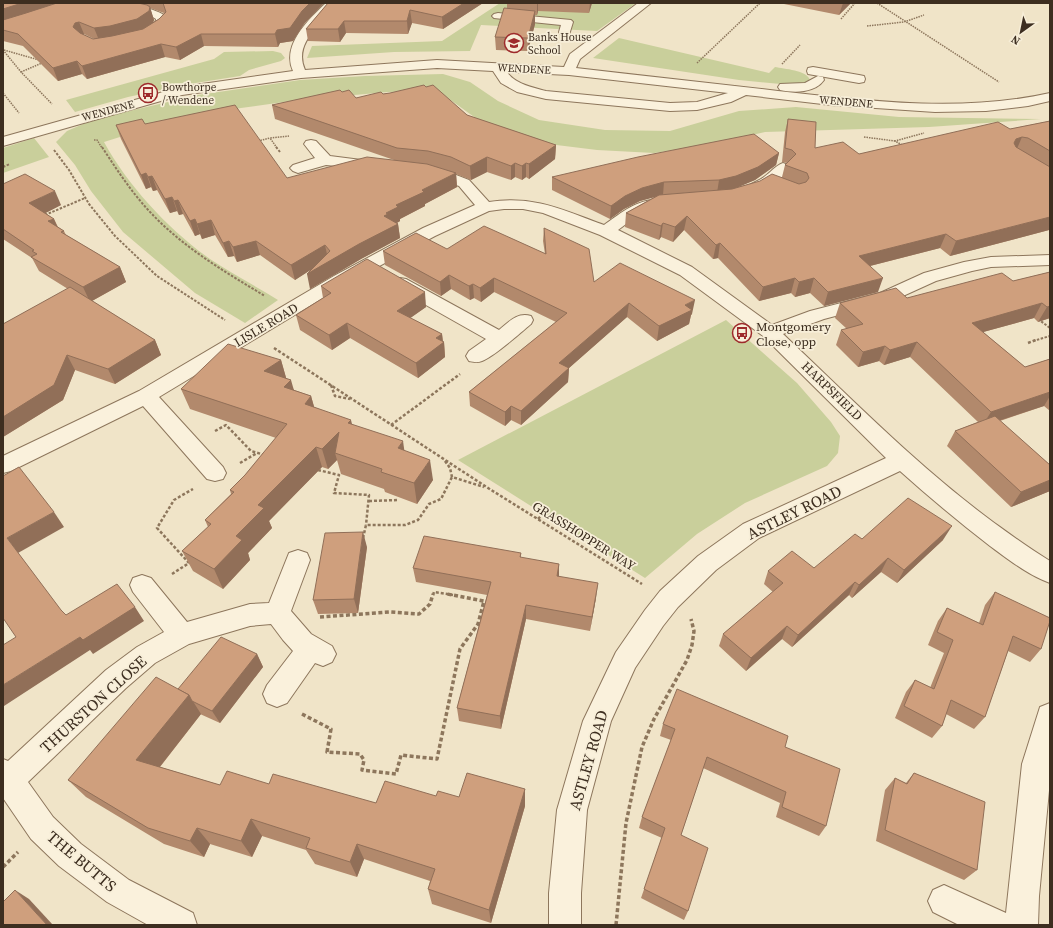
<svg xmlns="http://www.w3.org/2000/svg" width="1053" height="928" font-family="'Source Serif 4',serif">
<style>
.green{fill:#c9cf9b}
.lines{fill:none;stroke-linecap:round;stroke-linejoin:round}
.minor-casing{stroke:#8d765c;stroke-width:2}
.path-far3{stroke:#8d765c;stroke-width:1.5;stroke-dasharray:1.5 1;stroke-linecap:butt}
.path-far2{stroke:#8d765c;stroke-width:2;stroke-dasharray:2.5 1.5;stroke-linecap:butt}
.path-far1{stroke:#8d765c;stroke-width:2.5;stroke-dasharray:3 2;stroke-linecap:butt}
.path{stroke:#8d765c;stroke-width:3.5;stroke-dasharray:4 2.5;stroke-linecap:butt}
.minor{fill:#faf1dc;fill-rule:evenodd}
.wall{fill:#b2896c;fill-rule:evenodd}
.shaded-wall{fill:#916f58}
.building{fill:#cf9f7d;stroke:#916f58}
.labels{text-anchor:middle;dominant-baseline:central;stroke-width:3.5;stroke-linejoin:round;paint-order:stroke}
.far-poi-label{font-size:11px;fill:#3d2e20;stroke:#f7eed8;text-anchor:start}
.far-street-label{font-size:11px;fill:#3d2e20;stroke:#f7eed8}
.street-label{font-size:13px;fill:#3d2e20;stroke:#f7eed8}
.poi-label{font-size:13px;fill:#3d2e20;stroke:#f7eed8;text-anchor:start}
.near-street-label{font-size:16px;fill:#3d2e20;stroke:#f7eed8}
</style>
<rect width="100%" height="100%" fill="#f0e4c8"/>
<g class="green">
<polygon points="500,3 636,3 597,31 481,25 470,51 394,52 307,58 312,46 442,41"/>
<path d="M619,38l150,35 6,-6c9,2 32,3 35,13l-3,4 -16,1 -52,-5 -146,-22z"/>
<polygon points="273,51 281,53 285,58 281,61 249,70 240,76 189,84 128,97 75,112 66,100 214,59 224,52"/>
<path d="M443,74l27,8 28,19 41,19 66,10 65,1 69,-20 57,-4 103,10 142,2 -112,8 -164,5 -61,14 -50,7 -57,-3 -81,-10 -32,-16 -46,-33 -50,1 -90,8 -57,8 -86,18 -51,16c24,44 65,88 106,117 22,15 46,27 68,41l-33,23 -50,-30 -72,-61 -32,-41 -16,-26 -19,-23 11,-11 28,-12 103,-24 102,-15 65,-4z"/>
<polygon points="34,138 49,157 3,173 3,148"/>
<polygon points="726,320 797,383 831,422 840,436 838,453 827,466 745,503 697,534 645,578 458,460"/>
</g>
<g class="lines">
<g class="minor-casing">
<g id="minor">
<path d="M107,3c20,0 42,3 59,13l2,7c-5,9 -17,18 -28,16l-2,-3 2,-3 15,-7 1,-7 -5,-3 -42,-11z"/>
<path d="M326,3h13c-14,19 -47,38 -34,67l132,-10 127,7 6,-13 68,-51h13l-71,56 -4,9c68,8 135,15 202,23 90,10 183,22 272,2v8l-22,5 -42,5 -51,1 -104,-7 -85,-10 -15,7 -34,8 -27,1 -124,-12 -29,-7 -16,-9 -8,-12 -56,-3 -136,10 -119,17 -179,51v-9l178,-50 112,-16c-12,-26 16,-52 33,-68zM507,72l62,3 159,18 -31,9 -27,1 -124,-12c-14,-4 -31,-7 -39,-19z"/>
<polygon points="498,13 571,20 573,22 569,35 561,35 559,32 561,25 494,18 492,16 494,14"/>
<polygon points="813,67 859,75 864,76 865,79 864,82 859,83 808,74 807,71 808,68"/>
<path d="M818,76l5,1 1,3c-9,13 -29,13 -44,10l-2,-3 2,-3 25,-1z"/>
<polygon points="311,140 316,141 330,156 377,162 382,163 384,166 382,169 377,170 326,165 298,173 293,171 290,168 293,165 315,158 304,144 306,141"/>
<path d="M783,163l5,2 3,3c-9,13 -31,30 -47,26l-2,-3c5,-7 16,-9 22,-14 7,-5 11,-11 19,-14z"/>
<path d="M428,167l23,6 18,7 20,22c45,-7 74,8 115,23 14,-10 37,-29 55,-24l2,3 -2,3 -21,8 -20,15 74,37 80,58 38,-14 70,-18 44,-20 40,-11 27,-5 59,-2v10l-59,2 -19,4 -36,10 -44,20 -68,18 -41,15c68,64 134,132 210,188 18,13 37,27 57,39v22c-22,-8 -41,-23 -60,-37 -31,-24 -61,-49 -90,-75l-141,67 -43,32 -38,37 -15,19 -28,42 -24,53 -24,89 -6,83v32h-32v-32l8,-83 26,-89 33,-69 29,-42 15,-19 38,-35 45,-32 143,-66 -123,-122 -83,-61 -80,-40 -57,-22 -20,-4h-19l-15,2 -54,25 -89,48 -187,113 64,70 3,6 -3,6 -8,2 -8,-2 -64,-73 -132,65 -8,2v-17l136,-65 195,-115 89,-48 52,-23 -16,-19 -18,-6 -18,-5 -3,-3 3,-3z"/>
<path d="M400,278l6,1 93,51c10,-8 18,-18 32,-14l2,4 -2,4c-12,10 -36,32 -49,37 -5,2 -8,1 -13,0l-3,-5 3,-5 17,-12 -92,-52 -3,-4 3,-4z"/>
<polygon points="298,550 307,553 310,560 291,611 311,634 332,646 336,654 332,662 323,666 315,663 287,703 277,707 267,703 263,694 267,685 293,651 283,640 271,624 250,626 189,644 155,663 126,688 28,782 53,817 81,844 129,880 193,913 197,925 148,925 107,902 59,866 31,839 3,798 3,759 8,761 106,670 137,647 164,632 133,592 130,585 133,578 142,575 151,578 187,622 250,604 269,603 289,553"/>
<polygon points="1050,703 1050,780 1039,896 1038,925 959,925 933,912 928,901 933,890 944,885 1006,913 1022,764 1040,707"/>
</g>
</g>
<g class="path-far3">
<polyline points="877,3 999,82"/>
<polyline points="841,19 855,3"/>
<polyline points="867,26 904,22 924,15"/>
<polyline points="3,50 21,72 52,104"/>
<polyline points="4,50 39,60"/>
<polyline points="697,63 760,3"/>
<polyline points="782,64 800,45"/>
<polyline points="21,72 42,63"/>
<polyline points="3,93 19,113"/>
<polyline points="864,137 895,141"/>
<polyline points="94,140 97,140 102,148"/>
<polyline points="258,141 270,138"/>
<polyline points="902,145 895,141 924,133"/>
<polyline points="277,148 270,138 289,136"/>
</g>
<g class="path-far2">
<path d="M102,147c15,23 30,46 49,66 33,35 74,59 114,83"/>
<polyline points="276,147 280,152"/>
<polyline points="54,150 69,170 89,204 115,236 157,276 225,320"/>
<polyline points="3,167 10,164"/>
<polyline points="45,215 85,198"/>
<polyline points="1038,319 1050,328"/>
<polyline points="1033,341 1050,336"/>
</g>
<g class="path-far1">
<polyline points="1028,343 1036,340"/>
<polyline points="274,348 488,488 642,584"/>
<polyline points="331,385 335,396 350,399"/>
<polyline points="391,425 460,374"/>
<polyline points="215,431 226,425 251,451 265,455"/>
<polyline points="445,461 450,468 452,477 484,487"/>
<polyline points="240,463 257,453"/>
<polyline points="318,470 339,475 334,493 369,495 366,525"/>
<polyline points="369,501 398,500"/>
<polyline points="538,519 543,514"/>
<polyline points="363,538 366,525 405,525 418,520 429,504 441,499 452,477"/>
<polyline points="172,574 189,563 157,528 174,500 193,489"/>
<polyline points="433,595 434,592 453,595"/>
</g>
<g class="path">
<polyline points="320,617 390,612 419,614 430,604 433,594"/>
<polyline points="302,714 331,729 327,752 360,754 364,760 362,770 396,774 401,755 437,759 460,649 478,624 484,601 447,594"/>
<polyline points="3,867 18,852"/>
<polyline points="616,925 626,823 642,747 654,719 687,660 692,645 694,631 691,619"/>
</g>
<use href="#minor" class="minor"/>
</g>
<g class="wall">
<path d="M3,3h321l-20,21 -11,17 -13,2 -2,4 -74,-1 -24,14 -15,-3 -78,22 -5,-5 -24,7 -35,-35 -20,-5zM150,8l14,5 -5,6 -6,3 1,-2zM83,34h1l10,5h-1z"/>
<polygon points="328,3 483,3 443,29 412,23 408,34 346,33 340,42 308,41 306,29"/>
<polygon points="507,3 592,3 589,13 538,11 537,15 535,15 535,24 528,51 496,50 495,37 507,9"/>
<polygon points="779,3 851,3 839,15"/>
<polygon points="426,87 467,115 556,145 555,159 529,179 526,177 522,180 515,177 511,180 487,172 471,180 456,174 457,187 425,204 425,206 400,219 400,221 397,223 398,224 400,238 361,259 310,289 310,270 295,280 260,255 237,262 234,256 228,257 215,235 202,239 200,234 195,236 183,214 179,215 177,211 170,213 157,190 153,191 151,187 146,189 121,139 116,125 145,124 287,178 394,160 275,119 272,105 342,92 356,98 390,93"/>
<polygon points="788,119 815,148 859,154 1010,129 1050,121 1050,231 1049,230 950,256 940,248 870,266 878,292 824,306 810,293 795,297 791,293 759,301 718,258 713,259 684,230 673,242 661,237 659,240 625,227 626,213 656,196 640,201 624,209 610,219 552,190 552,177 779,153 776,165 755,180 737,187 782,177 785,165 787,163 782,162 785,132"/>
<polygon points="3,184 61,205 45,213 54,219 58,227 64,231 66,235 120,267 126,282 92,301 155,340 161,355 115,384 75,370 63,400 3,437 3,324 68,289 39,271 32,258 3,239"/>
<polygon points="544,228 594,282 692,314 691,315 689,324 657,341 627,317 569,368 568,382 521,425 511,420 505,426 470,406 469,392 556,322 494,292 481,302 474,298 470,300 451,289 441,296 385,265 383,251 447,249 545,254 543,241"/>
<polygon points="1050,272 1050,318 1038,322 1034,318 983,332 1025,367 1050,359 1050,411 1044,406 1000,421 1050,465 1050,491 1011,507 947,446 955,431 978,422 910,357 884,365 879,361 858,367 836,345 841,330 847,329 835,318 840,303 907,298 1013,281"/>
<polygon points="321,286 426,307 410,318 442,334 443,342 444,342 445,357 418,378 350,338 332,350 300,330 296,315 323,298"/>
<polygon points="281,360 286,378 294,390 311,396 314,407 353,425 404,451 433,480 417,504 385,492 384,489 341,474 337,460 328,469 322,467 269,521 272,528 248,553 250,560 223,589 193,571 182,551 208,527 205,520 231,494 230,490 245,475 276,438 190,409 181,389"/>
<polygon points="862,539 943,540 897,583 881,572 852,598 849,595 792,647 782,639 746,671 719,646 723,634 773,592 764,584 768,571 814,568"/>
<polygon points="367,547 358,613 318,614 313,600"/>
<polygon points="521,553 521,558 559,564 559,576 596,598 590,631 526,619 501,729 459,721 457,708 487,595 416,582 413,568"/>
<polygon points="995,592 1041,649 1030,662 1008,651 985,717 974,729 946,714 942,726 932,738 895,718 906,692 915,680 930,688 944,653 928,645 938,621 947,608 979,623 985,605"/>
<polygon points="257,654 263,667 220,723 200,714 201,714 160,767 220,785 269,784 376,803 436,796 459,797 525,789 525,806 491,923 432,904 428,889 430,881 364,859 357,877 315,864 306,850 262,836 252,857 210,844 204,857 164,844 86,797 68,780 178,689"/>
<polygon points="663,724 785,747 826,826 819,836 776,817 780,803 703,768 681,835 688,911 684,920 641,898 662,838 639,828 642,817 671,740 660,736"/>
<polygon points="914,773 977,870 964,880 876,841 885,790 895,778 906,783"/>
</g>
<g class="shaded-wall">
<polygon points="22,3 67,3 3,22 3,9"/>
<polygon points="310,3 324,3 304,24 293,41 280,43 278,47 275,34 277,30 302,11"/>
<polygon points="464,3 483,3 443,29 442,17"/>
<polygon points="537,3 538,3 538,11 537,15"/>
<polygon points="590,3 592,3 589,13"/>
<polygon points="843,3 851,3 839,15"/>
<polygon points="150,7 154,20 153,23 141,31 99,40 94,28"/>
<polygon points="410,10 412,23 408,34 407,21"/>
<polygon points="535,11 535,24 528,51 528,38"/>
<polygon points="344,21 346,33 340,42 338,29"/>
<polygon points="79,22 84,34 80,35 73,27 75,23"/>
<polygon points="201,34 204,46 180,60 176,47"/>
<polygon points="161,44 165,57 87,79 82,66"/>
<polygon points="77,61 82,74 58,81 53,68"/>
<polygon points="1022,137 1016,151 1010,152 1016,139"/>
<polygon points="556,145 555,159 529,179 529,164"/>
<polygon points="779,153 776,165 755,180 734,189 717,193 719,180"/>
<polygon points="487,157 487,172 471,180 470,166"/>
<polygon points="515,163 515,177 511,180 511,166"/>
<polygon points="526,163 526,177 522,180 522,166"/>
<polygon points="146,173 151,187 146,189 141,175"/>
<polygon points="456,173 457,187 425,204 425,206 400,219 400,221 390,227 398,224 400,238 361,259 310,289 307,274 384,216 386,213 396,205 422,190"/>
<polygon points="152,176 157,190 153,191 148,177"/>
<polygon points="664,182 663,195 640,201 624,209 610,219 611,206 625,196 642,188"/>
<polygon points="55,191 61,205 36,218 29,203"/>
<polygon points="172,197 177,211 170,213 165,199"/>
<polygon points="178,200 183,214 179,215 174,201"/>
<polygon points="687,216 684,230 673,242 675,227"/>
<polygon points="1050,217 1050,228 1049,230 950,256 956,241"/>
<polygon points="54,219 60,233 48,221"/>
<polygon points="195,219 200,234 195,236 190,221"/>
<polygon points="211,220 215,235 202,239 197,224"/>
<polygon points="663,223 661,237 659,240 661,226"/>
<polygon points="946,234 940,248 854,270 859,256"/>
<polygon points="229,241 234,256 228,257 223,243"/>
<polygon points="256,241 260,255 237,262 233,247"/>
<polygon points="720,243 718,258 713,259 716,245"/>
<polygon points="325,245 328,259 295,280 291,265"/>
<polygon points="120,267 126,282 90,302 83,287"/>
<polygon points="449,275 451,289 441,296 440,282"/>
<polygon points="494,278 494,292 481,302 480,288"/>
<polygon points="795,278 791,293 759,301 763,287"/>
<polygon points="814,278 810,293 795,297 799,282"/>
<polygon points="883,278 878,292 824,306 828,292"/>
<polygon points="473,284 474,298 470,300 469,286"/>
<polygon points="425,292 426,307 399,326 397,311"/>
<polygon points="695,300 692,314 691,315 689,324 657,341 659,326 685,305"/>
<polygon points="629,303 627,317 569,368 568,382 521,425 521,411 559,363"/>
<polygon points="1042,303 1034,318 965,337 972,323"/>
<polygon points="1050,306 1050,318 1038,322 1047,307"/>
<polygon points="347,323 350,338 332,350 329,335"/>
<polygon points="442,334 443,343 444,342 445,357 418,378 416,363 436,338"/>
<polygon points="155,340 161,355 115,384 108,369"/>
<polygon points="917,342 910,357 884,365 890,350"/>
<polygon points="885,346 879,361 858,367 863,352"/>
<polygon points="67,355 75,370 63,400 3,437 3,417"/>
<polygon points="281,360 287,381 264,371"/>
<polygon points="291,380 297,401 284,387"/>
<polygon points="1050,392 1050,396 1044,406 982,426 991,412"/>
<polygon points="311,396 317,417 305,404"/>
<polygon points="511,406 511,420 505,426 505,412"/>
<polygon points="351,420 356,440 348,423"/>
<polygon points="339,432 335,453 337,460 328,469 322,449"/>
<polygon points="403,441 406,462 398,448"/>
<polygon points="316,447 322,467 269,521 272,528 248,553 250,560 223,589 214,569 258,505"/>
<polygon points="430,460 433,480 417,504 414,483"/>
<polygon points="1050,480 1050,491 1011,507 1021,492"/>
<polygon points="54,512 64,527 18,553 7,538"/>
<polygon points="952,526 943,540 897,583 904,570"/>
<polygon points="363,532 367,547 358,613 354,599"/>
<polygon points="888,558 881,572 852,598 859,585"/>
<polygon points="559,564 559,579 557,576"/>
<polygon points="855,582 849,595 792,647 798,635"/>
<polygon points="598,583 596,598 590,631 592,617"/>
<polygon points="526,605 526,619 501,729 500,716"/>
<polygon points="135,607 144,621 93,654 90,650 4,706 3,705 3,685 80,637"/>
<polygon points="787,626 782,639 746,671 751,658"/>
<polygon points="257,654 263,667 220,723 212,711"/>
<polygon points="189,695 201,714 151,778 136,760"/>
<polygon points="525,789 525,806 491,923 489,910"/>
<polygon points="251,819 262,836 252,857 241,841"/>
<polygon points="197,828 210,844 204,857 190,841"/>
<polygon points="357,844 364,859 357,877 350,862"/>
<polygon points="15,890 29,899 53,925 47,925"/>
</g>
<g class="building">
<polygon points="3,3 22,3 3,9"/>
<polygon points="57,3 138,3 147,5 150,7 149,11 137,19 110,26 94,28 79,22 75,23 73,27 80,33 93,39 112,36 143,29 159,19 166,12 163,3 310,3 302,11 290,28 277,30 275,34 201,34 176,47 161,44 82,66 77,61 53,68 18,34 3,30 3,20 26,13"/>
<polygon points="328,3 464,3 442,17 410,10 407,21 344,21 338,29 306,29"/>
<polygon points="504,8 535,11 528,38 495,37"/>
<polygon points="424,85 426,87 433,85 467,115 556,145 529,164 526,163 522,166 515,163 511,166 487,157 470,166 451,157 428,151 397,148 272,105 340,90 342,92 349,90 356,98 381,92 383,94 390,93"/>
<polygon points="235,105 287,178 367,157 427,164 456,173 422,190 424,192 396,205 398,207 386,213 388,214 384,216 398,224 359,244 307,274 330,251 325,245 291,265 256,241 233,247 229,241 223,243 211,220 197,224 195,219 190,221 178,200 174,201 172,197 165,199 152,176 148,177 146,173 141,175 116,125 142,119 145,124"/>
<polygon points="788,119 816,122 815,148 843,142 859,154 998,122 1010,129 1050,121 1050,151 1028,138 1022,137 1016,139 1014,143 1016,147 1050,167 1050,217 956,241 946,234 859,256 883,278 828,292 814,278 799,282 795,278 763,287 720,243 716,245 687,216 675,227 663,223 661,226 626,213 659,195 732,189 760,181 772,174 799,184 806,182 809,178 807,173 785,165 796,154 792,150 785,148"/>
<polygon points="754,134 779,153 758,167 736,176 719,180 664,182 642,188 625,196 611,206 552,177 638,157"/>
<polygon points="25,174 55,191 29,203 54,219 48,221 64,231 61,232 120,267 83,287 31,257 37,254 32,251 34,250 3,229 3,184"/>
<polygon points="484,226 546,254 544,228 589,249 594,282 620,263 695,300 685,305 692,310 659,326 629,303 559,363 569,368 521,411 511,406 505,412 469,392 567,313 494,278 480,288 473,284 469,286 449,275 440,282 383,251 416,233 447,249"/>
<polygon points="367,259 425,292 397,311 442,334 436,338 444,342 416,363 347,323 329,335 296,315 331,293 321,286"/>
<polygon points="1050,272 1050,306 1047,307 1042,303 972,323 1025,367 1050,359 1050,392 991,412 917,342 890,350 885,346 863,352 841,330 863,324 840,303 896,288 907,298 1002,273 1013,281"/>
<polygon points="70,287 155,340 108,369 67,355 54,385 3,417 3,324"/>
<polygon points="228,344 281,360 264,371 291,380 284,387 311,396 305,404 351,420 348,423 403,441 398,448 430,460 414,483 381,472 382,469 335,453 339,432 322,449 316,447 258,505 264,508 236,536 242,540 214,569 182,551 211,524 205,520 234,492 230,490 245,475 287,424 181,389"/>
<polygon points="995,416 1050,465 1050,480 1021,492 955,431"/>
<polygon points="19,467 54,512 7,538 61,610 66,615 117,584 135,607 83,640 80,637 3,685 3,645 16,637 3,618 3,476"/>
<polygon points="908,498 952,526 904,570 888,558 859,585 855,582 798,635 787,626 751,658 723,634 783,583 768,571 792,551 814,568 855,534 862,539"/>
<polygon points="363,532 354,599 313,600 325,533"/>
<polygon points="424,536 521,553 520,557 559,564 557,576 598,583 592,617 526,605 500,716 457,708 491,582 413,568"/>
<polygon points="995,592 1050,618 1050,621 1041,649 1013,636 985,717 951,700 942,726 904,706 915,680 934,689 953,640 937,632 947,608 983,625"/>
<polygon points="221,637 257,654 212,711 192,701 189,695 178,689"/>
<polygon points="156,677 189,695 136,760 220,785 227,771 269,784 273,774 376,803 385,781 436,796 438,791 459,797 467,773 525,789 489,910 428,889 435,869 357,844 350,862 306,848 310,838 251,819 241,841 197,828 190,841 148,828 68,780"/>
<polygon points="677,689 788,736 785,747 840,769 826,826 782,807 786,792 707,757 681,835 708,848 688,911 644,889 665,828 642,817 675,729 663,724"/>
<polygon points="914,773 985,802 977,870 885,830 895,778 907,784"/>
<polygon points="15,890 47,925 3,925 3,902"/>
</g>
<defs>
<g id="school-ring" transform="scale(1)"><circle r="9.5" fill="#f7eed8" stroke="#9e2a2b" stroke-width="1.5"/><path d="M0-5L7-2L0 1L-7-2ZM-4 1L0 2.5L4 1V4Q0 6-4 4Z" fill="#9e2a2b"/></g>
<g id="bus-ring" transform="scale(1)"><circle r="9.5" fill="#f7eed8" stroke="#9e2a2b" stroke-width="1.5"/><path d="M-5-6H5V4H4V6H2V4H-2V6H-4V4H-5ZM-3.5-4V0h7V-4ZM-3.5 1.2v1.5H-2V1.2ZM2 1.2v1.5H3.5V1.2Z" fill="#9e2a2b"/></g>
</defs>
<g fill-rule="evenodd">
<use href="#school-ring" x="514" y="43"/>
<use href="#bus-ring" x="148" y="93"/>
<use href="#bus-ring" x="742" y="333"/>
</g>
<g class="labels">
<g class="far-poi-label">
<text x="528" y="37">Banks House<tspan x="528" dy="13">School</tspan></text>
<text x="162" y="87">Bowthorpe<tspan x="162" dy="13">/ Wendene</tspan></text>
</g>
<g class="far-street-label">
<text transform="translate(524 69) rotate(3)">WENDENE</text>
<text transform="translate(846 102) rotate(5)">WENDENE</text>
<text transform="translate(108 111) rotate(-15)">WENDENE</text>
</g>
<g class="street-label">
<text transform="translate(266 325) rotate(-31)">LISLE ROAD</text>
<text transform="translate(832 391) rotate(44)">HARPSFIELD</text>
<text transform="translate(584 536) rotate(32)">GRASSHOPPER WAY</text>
</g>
<g class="poi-label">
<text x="756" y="326">Montgomery<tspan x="756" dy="15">Close, opp</tspan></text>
</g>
<g class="near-street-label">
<text transform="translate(794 512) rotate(-26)">ASTLEY ROAD</text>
<text transform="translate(93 704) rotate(-42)">THURSTON CLOSE</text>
<text transform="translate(588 760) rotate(-74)">ASTLEY ROAD</text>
<text transform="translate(82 861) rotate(40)">THE BUTTS</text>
</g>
</g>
<rect width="1053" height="928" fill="none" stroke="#3d2e20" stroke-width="8"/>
<g transform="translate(1021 32) rotate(213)" stroke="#f7eed8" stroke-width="3" paint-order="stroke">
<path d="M0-3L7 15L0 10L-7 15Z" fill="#3d2e20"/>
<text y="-6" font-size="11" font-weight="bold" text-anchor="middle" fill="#3d2e20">N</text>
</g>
</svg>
